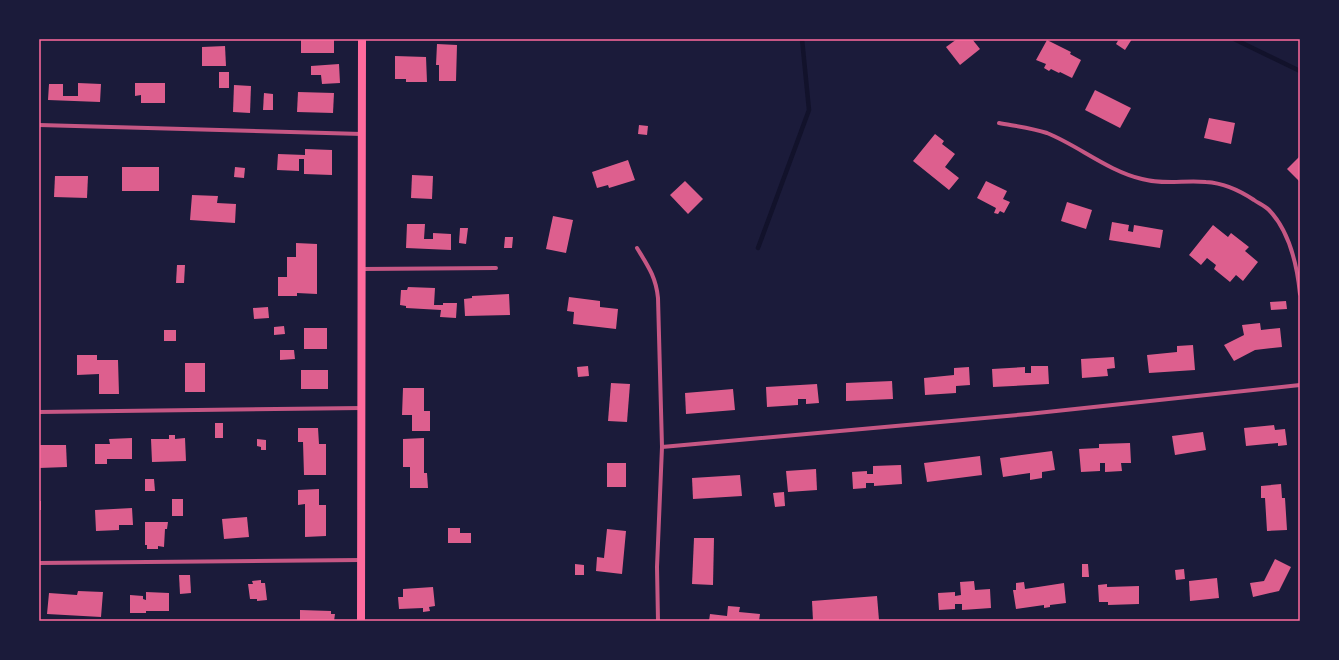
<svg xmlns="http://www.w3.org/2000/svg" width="1339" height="660" font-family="Figtree,sans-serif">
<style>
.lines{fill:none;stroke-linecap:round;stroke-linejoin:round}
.stream{stroke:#12122b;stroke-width:4.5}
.building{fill:#dd5f8e}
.minor{stroke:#c65784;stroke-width:4}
.secondary{stroke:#ff6b9d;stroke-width:8}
.neatline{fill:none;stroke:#ff6b9d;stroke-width:1.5}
</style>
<rect width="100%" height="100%" fill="#1b1b3a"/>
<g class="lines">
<g class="stream">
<polyline points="1234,39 1300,71"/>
<polyline points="758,248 809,110 802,39"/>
</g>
</g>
<g class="building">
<rect x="301" y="39" width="33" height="14"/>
<polygon points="957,39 972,39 980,49 960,65 946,47"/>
<polygon points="1119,39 1132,39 1125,50 1116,44"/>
<polygon points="1047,40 1071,52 1070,54 1081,60 1072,78 1060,72 1059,73 1051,69 1049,71 1044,68 1046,64 1036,60"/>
<polygon points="437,44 457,45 456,81 439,81 439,65 436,65"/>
<polygon points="225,46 226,66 202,66 202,47"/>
<polygon points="395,56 426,57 427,82 406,82 406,79 395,79"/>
<polygon points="339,64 340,83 322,84 321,75 311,75 311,66"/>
<rect x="219" y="72" width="10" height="16"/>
<polygon points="78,83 101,84 100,102 48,100 49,84 63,84 63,96 78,96"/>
<polygon points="135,83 165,83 165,103 141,103 141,95 135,96"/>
<polygon points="234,85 251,86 250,113 233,112"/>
<polygon points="1095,90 1131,108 1120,128 1085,110"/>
<polygon points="298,92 334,93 333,113 297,112"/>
<polygon points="264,93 273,94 273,110 263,110"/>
<polygon points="1209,118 1235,123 1231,144 1204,138"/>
<polygon points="639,125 648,126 647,135 638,134"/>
<polygon points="935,134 944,141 942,144 955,154 945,167 959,178 949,190 913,161"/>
<polygon points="305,149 332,150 332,175 304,174 304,159 299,159 299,171 277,170 278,154 305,155"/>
<polygon points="1300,156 1300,182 1287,169"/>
<polygon points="628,160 635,180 609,188 608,185 597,188 592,172"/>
<rect x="122" y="167" width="37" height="24"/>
<polygon points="235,167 245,168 244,178 234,177"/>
<polygon points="412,175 433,176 432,199 411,198"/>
<polygon points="55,176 88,176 87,198 54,197"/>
<polygon points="685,181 703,199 688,214 670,195"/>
<polygon points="986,181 1007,191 1003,199 1010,202 1004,213 1000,211 998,214 994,213 996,208 977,198"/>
<polygon points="192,195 218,196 217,203 236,204 235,223 190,220"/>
<polygon points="1067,202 1092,210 1086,229 1061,221"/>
<polygon points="553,216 573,220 566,253 546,249"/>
<polygon points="1112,222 1129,225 1128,231 1133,232 1134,225 1163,230 1160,248 1109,240"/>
<polygon points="407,224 425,224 424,239 433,239 433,233 451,234 451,250 406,248"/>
<polygon points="1213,225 1228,237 1231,233 1249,247 1245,251 1258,262 1243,281 1236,275 1230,282 1214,269 1216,265 1207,258 1201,265 1189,255"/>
<polygon points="460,228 468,228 466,244 459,243"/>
<polygon points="505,237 513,237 512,248 504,248"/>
<polygon points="296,243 317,244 317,294 297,293 297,296 278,296 278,277 287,277 287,257 296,257"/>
<polygon points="177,265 185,265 184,283 176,283"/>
<polygon points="408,287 435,288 434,305 443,305 443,303 457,303 456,318 440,317 441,310 406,308 406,306 400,305 401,290 407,290"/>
<polygon points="509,294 510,315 465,316 464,299 472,298 472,296"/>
<polygon points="569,297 600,301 600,307 618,309 616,329 573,324 574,312 567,311"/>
<polygon points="1286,301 1287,309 1271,310 1270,302"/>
<polygon points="268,307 269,318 254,319 253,308"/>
<polygon points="1260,323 1261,330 1280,328 1282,347 1255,350 1234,361 1224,345 1244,335 1242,325"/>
<polygon points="284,326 285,334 274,335 274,327"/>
<rect x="304" y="328" width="23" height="21"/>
<rect x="164" y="330" width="12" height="11"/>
<polygon points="1193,345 1195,370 1149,373 1147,355 1177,352 1177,346"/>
<polygon points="280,350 294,350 295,359 280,360"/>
<polygon points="77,355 97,355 97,360 118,360 119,394 99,394 99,374 77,375"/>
<polygon points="1114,357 1115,368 1107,369 1108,376 1082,378 1081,359"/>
<rect x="185" y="363" width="20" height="29"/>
<polygon points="588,366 589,376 578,377 577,367"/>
<polygon points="1031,366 1048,366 1049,384 993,387 992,369 1025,367 1025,373 1031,373"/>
<polygon points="969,367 970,385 956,386 956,393 925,395 924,378 954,375 954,368"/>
<rect x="301" y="370" width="27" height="19"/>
<polygon points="892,381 893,399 846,401 846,383"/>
<polygon points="611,383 630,384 627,422 608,421"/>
<polygon points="817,384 819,403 806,404 806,399 798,399 798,405 767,407 766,387"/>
<polygon points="403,388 424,388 424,411 430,411 430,431 412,431 412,415 402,415"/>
<polygon points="733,389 735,410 686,414 685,393"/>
<rect x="215" y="423" width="8" height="15"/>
<polygon points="1274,425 1275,430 1285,429 1287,445 1278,446 1278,443 1246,446 1244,428"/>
<polygon points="298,428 318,428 319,444 326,444 326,475 304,475 303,442 298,442"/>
<polygon points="1203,432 1206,450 1175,455 1172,436"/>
<polygon points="169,435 175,435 175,439 185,438 186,461 152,462 151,439 169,439"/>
<polygon points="132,438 132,459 107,459 107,464 95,464 95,444 110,444 109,439"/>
<polygon points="424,438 424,473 427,473 428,488 410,488 410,467 403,467 403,439"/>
<polygon points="257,439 266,440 266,450 261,450 261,447 257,446"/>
<polygon points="1130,443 1131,463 1121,463 1122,471 1105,472 1105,463 1100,463 1100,471 1081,472 1079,449 1099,448 1099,444"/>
<polygon points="39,445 66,445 67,467 39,468"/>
<polygon points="1052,451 1055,470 1042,472 1042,478 1030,480 1030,473 1003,477 1000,458"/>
<polygon points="980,456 982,475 927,482 924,463"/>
<rect x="607" y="463" width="19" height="24"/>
<polygon points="901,465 902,484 874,486 874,483 866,483 866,488 853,489 852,472 867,471 867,474 873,474 873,466"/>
<polygon points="816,469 817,490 788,492 786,471"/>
<polygon points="740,475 742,496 693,499 692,478"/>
<polygon points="145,479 154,479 155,491 145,491"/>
<polygon points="1281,484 1282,498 1285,498 1287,530 1267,531 1265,498 1261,498 1261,486"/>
<polygon points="319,489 319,505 326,505 326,536 305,537 305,504 298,505 298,490"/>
<polygon points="784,492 785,506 775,507 773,493"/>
<rect x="172" y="499" width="11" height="17"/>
<rect x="39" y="501" width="2" height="9"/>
<polygon points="132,508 133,525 119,525 119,530 96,531 95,510"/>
<polygon points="247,517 249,537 224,539 222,519"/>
<polygon points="145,522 168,522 167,529 165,529 164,547 158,546 158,549 147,549 147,545 145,545"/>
<polygon points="448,528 460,528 460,533 471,533 471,543 448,543"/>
<polygon points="607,529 626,531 622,574 596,571 597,557 604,558"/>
<polygon points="694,538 714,538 713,585 692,584"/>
<polygon points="1275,559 1291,567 1279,591 1253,597 1250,583 1264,581"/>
<polygon points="575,564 584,565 584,575 575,575"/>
<polygon points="1082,564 1088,564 1089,577 1082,577"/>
<polygon points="1184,569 1185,579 1176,580 1175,570"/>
<polygon points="179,575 190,575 191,593 180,594"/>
<polygon points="1217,578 1219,598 1190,601 1189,581"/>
<polygon points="261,580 261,583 265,583 267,600 257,601 257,599 250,599 248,584 253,584 252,581"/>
<polygon points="974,581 975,590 990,589 991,608 962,610 962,604 955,604 955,609 939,610 938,593 955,592 955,596 961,595 960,582"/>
<polygon points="1024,582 1025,589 1064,583 1066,603 1050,605 1050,607 1044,608 1044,605 1016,609 1013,590 1016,590 1016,583"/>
<polygon points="1107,584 1107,587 1139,586 1139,604 1108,605 1108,602 1099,602 1098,585"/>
<polygon points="433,587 435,606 429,607 430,611 423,612 423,608 399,609 398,597 403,597 403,589"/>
<polygon points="78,591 103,592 101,617 47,614 49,593 77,595"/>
<polygon points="146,592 169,593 169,611 146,611 146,613 130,613 130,595 143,596 143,599 146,600"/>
<polygon points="877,596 879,620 813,621 812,601"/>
<polygon points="728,606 740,607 739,612 760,614 759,621 709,621 710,614 727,616"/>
<polygon points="300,610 331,611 331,614 335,614 334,621 300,621"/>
</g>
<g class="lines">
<g class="minor">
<path d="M999,123c16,3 33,5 48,10 32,13 61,38 95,46 22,6 42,1 64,3 18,1 33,8 48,18 4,3 11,6 15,10 21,22 28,54 31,84"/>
<polyline points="39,125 362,134"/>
<path d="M637,248c11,18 19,29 21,50l4,149 -5,120 1,54"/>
<polyline points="362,269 496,268"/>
<polyline points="39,412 362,408"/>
<polyline points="662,447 1028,414 1300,385"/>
<polyline points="39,563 361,560"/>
</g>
<polyline class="secondary" points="361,621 362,39"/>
</g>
<rect width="1339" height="660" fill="none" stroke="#1b1b3a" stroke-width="80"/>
<rect x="40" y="40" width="1259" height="580" class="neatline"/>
</svg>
